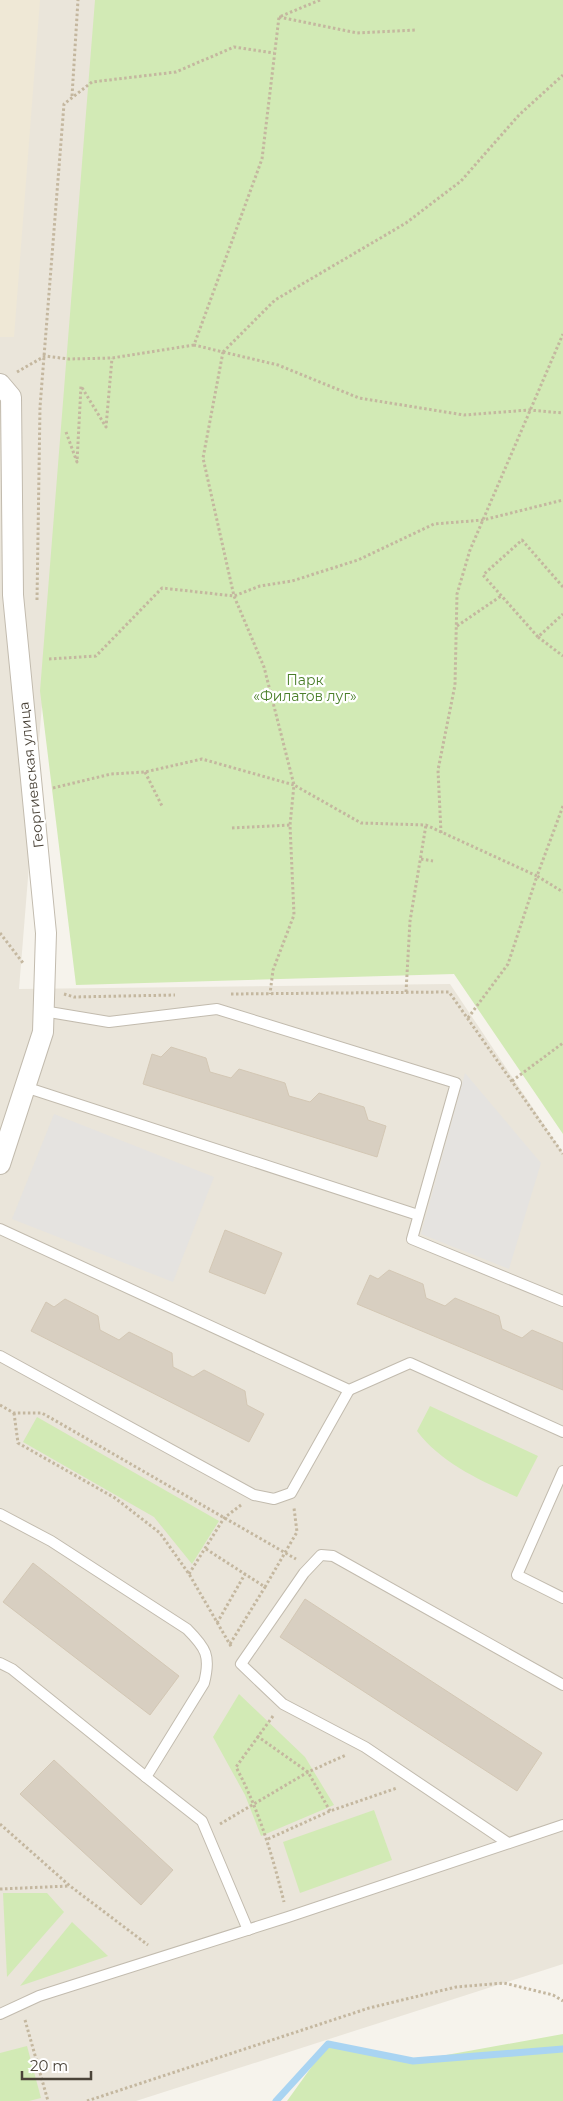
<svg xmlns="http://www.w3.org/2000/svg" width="563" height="2101" font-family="Montserrat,sans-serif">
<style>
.residential{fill:#eae5da}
.education{fill:#efe8d6}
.green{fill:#d2eab5}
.parking{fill:#e5e3e0}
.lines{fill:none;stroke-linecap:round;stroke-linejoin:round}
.stream{stroke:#a9d4f2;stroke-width:7}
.building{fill:#d8cfc1;stroke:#d3c7b4}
.lane-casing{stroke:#c2bbae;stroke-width:12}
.street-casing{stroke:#c2bbae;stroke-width:22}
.path{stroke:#c4b79f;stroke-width:3;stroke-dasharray:2.5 2.5;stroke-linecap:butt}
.lane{stroke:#fff;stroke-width:10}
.street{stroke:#fff;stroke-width:20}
.labels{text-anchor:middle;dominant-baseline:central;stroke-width:4.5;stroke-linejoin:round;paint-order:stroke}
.park-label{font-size:14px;fill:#4a7f2a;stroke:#fff}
.street-label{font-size:14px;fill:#4b4439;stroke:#fff}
</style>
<rect width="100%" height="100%" fill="#f6f3ec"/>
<polygon class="residential" points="0,0 99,0 19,989 450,984 563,1153 563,1964 136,2101 0,2101"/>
<polygon class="education" points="0,0 40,0 14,337 0,337"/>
<g class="green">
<polygon points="95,0 563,0 563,1134 454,974 76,985 40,691"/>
<path d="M430,1406l108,50 -21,41c-37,-17 -75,-33 -100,-66z"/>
<polygon points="37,1417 219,1521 192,1564 154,1517 23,1442"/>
<polygon points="239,1694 305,1757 334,1805 261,1836 245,1795 213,1737"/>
<polygon points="374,1810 392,1860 300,1893 283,1842"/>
<polygon points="3,1893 47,1893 64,1912 7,1977"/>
<polygon points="72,1922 108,1956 20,1986"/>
<polygon points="563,2034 563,2101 287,2101 328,2044 413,2061"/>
<polygon points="27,2046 41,2098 29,2101 0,2101 0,2053"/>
</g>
<g class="parking">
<polygon points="465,1073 541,1163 509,1269 421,1234"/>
<polygon points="54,1114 214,1177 173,1282 12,1219"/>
</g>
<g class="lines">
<polyline class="stream" points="276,2101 328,2044 413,2061 563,2049"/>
</g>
<g class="building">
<polygon points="171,1047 206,1058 210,1072 231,1078 239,1069 285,1083 289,1096 310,1102 319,1093 364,1107 368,1120 386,1126 377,1157 143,1084 152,1054 161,1057"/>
<polygon points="225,1230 282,1253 265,1294 209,1272"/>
<polygon points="389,1270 423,1284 426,1298 445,1306 455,1298 499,1316 502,1329 522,1338 532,1330 563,1343 563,1390 357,1304 370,1275 378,1279"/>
<polygon points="65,1299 98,1316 100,1330 119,1340 129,1332 172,1353 173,1367 193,1377 204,1370 245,1391 247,1405 264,1414 249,1442 31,1331 46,1302 54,1307"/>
<polygon points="33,1563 179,1676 150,1715 3,1602"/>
<polygon points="305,1599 542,1753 517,1791 280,1637"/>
<polygon points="54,1760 173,1870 141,1905 20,1794"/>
</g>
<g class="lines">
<g class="lane-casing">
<g id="lane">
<polyline points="43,1011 109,1022 217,1009 456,1083 412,1239 563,1301"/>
<polyline points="25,1087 418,1215"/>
<polyline points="0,1229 349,1390 410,1363 563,1432"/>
<polyline points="0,1356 254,1495 274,1499 291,1493 349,1390"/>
<polyline points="563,1471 517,1575 563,1598"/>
<path d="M0,1514l51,27 136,88c19,19 24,27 17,54l-58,94 56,44 46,109"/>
<polyline points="0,1663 12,1669 146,1777"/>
<polyline points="508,1843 365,1747 283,1704 241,1664 304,1573 321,1555 333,1556 563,1685"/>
<polyline points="0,2014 39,1996 288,1917 563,1825"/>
</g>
</g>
<g class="street-casing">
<polyline id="street" points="0,384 11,397 13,595 46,933 43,1032 0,1164"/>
</g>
<g class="path">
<polyline points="320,0 279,17 262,159 194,345 223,352 203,458 234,596 264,667 294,785 361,823 426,825 537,876 508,964 468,1018"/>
<polyline points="279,17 357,33 415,30"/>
<polyline points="72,96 78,0"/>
<polyline points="223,352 275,300 406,223 461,181 519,115 563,75"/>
<polyline points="223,352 278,365 359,398 464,415 529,410 563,413"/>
<polyline points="17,372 45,356 69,359 112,358 194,345"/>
<polyline points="66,432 77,462 81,386 106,427 112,358"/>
<polyline points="563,587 522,540 483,575 538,637 563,614"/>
<polyline points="37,600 40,407 64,104 92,82 176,72 234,47 274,53"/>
<polyline points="457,626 501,596"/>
<polyline points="538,637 563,656"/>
<polyline points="49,659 96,656 162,588 234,596 260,586 292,581 358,560 434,524 483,520 563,500"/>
<polyline points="145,772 162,806"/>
<polyline points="53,788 111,774 145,772 202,759 294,785 290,825 294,915 273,970 270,994"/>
<polyline points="563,806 537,876 563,892"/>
<polyline points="232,828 290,825"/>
<polyline points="441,833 438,770 455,685 457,594 470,550 563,334"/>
<polyline points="421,859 433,861"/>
<polyline points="0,933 23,963"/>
<polyline points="406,992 410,921 426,825"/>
<polyline points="64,994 74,997 175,995"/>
<polyline points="231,994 449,992 563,1154"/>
<polyline points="512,1081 563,1043"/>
<polyline points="0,1405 14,1413 42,1413 296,1559"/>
<polyline points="14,1413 18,1443 115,1498 160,1533 189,1574 232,1648"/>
<polyline points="206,1549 265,1587 297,1532 294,1508"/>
<polyline points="189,1574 224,1518 241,1505"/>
<polyline points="217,1623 245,1574"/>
<polyline points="230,1644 265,1587"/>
<path d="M273,1716l-37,51c23,43 36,87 48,135"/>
<polyline points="257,1736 308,1772 330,1811"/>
<polyline points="0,1824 70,1886 148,1945"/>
<polyline points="220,1824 308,1772 346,1755"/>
<polyline points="268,1839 330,1811 397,1788"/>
<polyline points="0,1889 69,1886"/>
<polyline points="25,2020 48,2101"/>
<polyline points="87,2101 369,2008 456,1987 504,1983 553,1995 563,2001"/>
</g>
<use href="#lane" class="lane"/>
<use href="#street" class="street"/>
</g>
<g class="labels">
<g class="park-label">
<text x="305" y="680">Парк<tspan x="305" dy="16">«Филатов луг»</tspan></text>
</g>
<g class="street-label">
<text transform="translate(31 775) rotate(-96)">Георгиевская улица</text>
</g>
</g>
<path d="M22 2071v8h69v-8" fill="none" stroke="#4b4439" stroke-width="2.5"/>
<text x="30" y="2071" font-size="15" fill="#4b4439" stroke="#ffffff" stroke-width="4" paint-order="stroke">20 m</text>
</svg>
